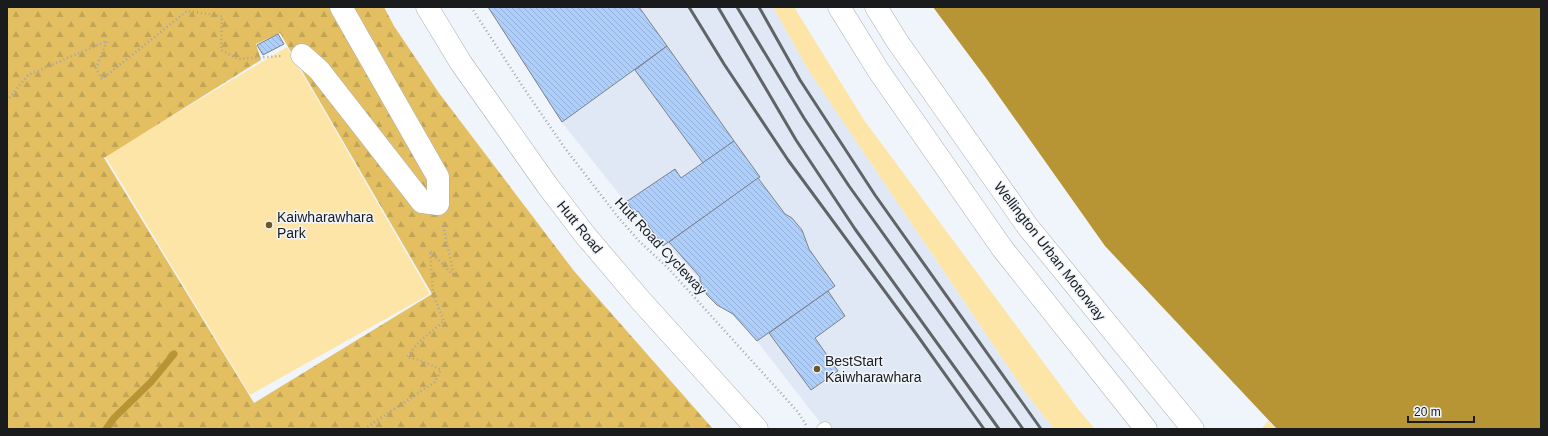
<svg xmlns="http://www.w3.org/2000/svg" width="1548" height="436" font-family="Arial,sans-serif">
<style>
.built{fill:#dfe8f4}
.green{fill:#fde5a7}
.forest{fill:url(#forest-firs);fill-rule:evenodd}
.water{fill:#b89534}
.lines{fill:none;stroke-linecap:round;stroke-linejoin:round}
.stream{stroke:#b89534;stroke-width:7}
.building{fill:url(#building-back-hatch);stroke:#7e8287}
.service-casing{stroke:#a9aeb3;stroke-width:13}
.minor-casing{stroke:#a9aeb3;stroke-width:23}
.primary-casing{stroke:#a9aeb3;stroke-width:23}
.motorway-casing{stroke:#a9aeb3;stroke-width:23}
.path{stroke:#a0a4a9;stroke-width:2.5;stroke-dasharray:1 3;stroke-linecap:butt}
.service{stroke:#fff;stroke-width:12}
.minor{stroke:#fff;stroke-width:22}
.primary{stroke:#fff;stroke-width:22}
.motorway{stroke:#fff;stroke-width:22}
.rail{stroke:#616467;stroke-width:3}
.poi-dot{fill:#6b5826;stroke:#f0f5fb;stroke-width:1.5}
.labels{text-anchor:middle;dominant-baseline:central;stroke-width:3;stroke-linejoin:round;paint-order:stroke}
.poi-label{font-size:14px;fill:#191b1d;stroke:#f0f5fb;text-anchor:start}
.street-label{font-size:14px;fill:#191b1d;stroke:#f0f5fb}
</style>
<defs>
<pattern id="forest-firs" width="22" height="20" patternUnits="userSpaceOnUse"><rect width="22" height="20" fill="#e3bf62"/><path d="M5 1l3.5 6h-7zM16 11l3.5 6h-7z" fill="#c2a455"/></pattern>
<pattern id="building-back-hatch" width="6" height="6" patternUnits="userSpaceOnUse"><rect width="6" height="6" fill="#aecffc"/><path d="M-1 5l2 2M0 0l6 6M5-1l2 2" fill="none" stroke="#95b1d8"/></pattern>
</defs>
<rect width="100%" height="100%" fill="#f0f5fb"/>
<polygon class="built" points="488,7 773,7 809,71 1023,389 1054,429 825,429 757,341 619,194 560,120"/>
<g class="green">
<polygon points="773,7 794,7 864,120 1078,409 1095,429 1054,429 1023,389 809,71"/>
<polygon points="287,47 430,294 250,395 105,156"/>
<polygon points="1268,421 1277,429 1261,429"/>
</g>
<path class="forest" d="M7,7h377l10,19 45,67 135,178 139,158h-276l-1,-1 -3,1h-426zM280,33l152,261 -178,109 -150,-245 157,-98 -5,-16z"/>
<polygon class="water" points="933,7 1541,7 1541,429 1277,429 1105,246 986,78"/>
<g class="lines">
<polyline class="stream" points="106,429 114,418 151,382 174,354"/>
</g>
<g class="building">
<polygon points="488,7 639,7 667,46 562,122"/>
<polygon points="278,34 284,44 263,55 257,45"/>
<polygon points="667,46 734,141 703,163 635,70"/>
<polygon points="734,141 760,177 663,246 638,211 635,213 626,202 675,169 681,178"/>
<polygon points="758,178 785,214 792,218 802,230 809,249 835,286 757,341 733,314 717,305 707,295 700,281 700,277 669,242"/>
<polygon points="828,291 845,316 815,338 838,371 811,390 769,333"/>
</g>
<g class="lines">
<g class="service-casing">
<polyline id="service" points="823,429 825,428"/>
</g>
<g class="minor-casing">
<polyline id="minor" points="302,55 319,70 422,202 438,204 438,177 341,7"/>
</g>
<g class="primary-casing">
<polyline id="primary" points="427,7 461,63 547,185 585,235 642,302 757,429"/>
</g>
<g class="motorway-casing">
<g id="motorway">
<polyline points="839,7 878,70 1002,248 1146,429"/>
<polyline points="876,7 897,41 1028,227 1193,429"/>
</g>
</g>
<g class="path">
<polyline points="471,7 525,90 564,147 618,217 639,241 668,268 798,412 806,425"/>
<polyline points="7,101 28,75 107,41 96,68 102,79 187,11 222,16 221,50 238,59 282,56"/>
<polyline points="364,429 435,382 441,370 422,361 407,357 419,342 444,321 433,294 430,251 454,276 443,225"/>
</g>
<use href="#service" class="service"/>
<use href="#minor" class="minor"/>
<use href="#primary" class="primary"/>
<use href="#motorway" class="motorway"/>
<g class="rail">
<polyline points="689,7 724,64 788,160 917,335 984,429"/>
<polyline points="718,7 796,140 855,229 999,429"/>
<polyline points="737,7 804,118 849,186 1023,429"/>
<polyline points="759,7 800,80 875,195 1041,429"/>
</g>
</g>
<g class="poi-dot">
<circle cx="269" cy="225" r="4"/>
<circle cx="817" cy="369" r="4"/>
</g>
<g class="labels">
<g class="poi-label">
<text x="277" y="217">Kaiwharawhara<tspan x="277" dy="16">Park</tspan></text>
<text x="825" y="361">BestStart<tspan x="825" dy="16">Kaiwharawhara</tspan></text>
</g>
<g class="street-label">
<text transform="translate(580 227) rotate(51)">Hutt Road</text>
<text transform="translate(661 246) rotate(47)">Hutt Road Cycleway</text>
<text transform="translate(1050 251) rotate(52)">Wellington Urban Motorway</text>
</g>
</g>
<rect width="1548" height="436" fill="none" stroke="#191b1d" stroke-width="16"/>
<path d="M1408 416v6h66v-6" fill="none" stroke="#191b1d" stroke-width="2"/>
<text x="1414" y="416" font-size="12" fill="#191b1d" stroke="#f0f5fb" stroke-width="3" paint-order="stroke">20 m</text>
</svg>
